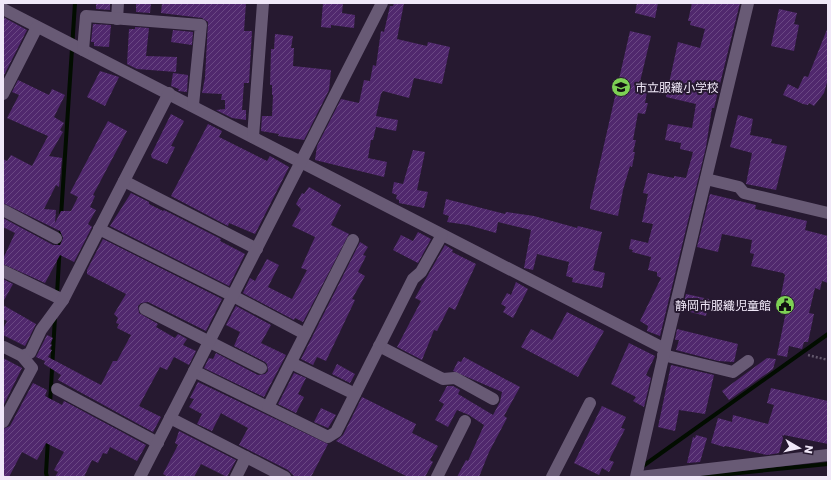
<svg xmlns="http://www.w3.org/2000/svg" width="831" height="480" font-family="Poppins,'Noto Sans JP',sans-serif">
<style>
.lines{fill:none;stroke-linecap:round;stroke-linejoin:round}
.stream{stroke:#020d00;stroke-width:4}
.building{fill:url(#building-hatch)}
.path{stroke:#63586c;stroke-width:2.5;stroke-dasharray:2 2;stroke-linecap:butt}
.minor{stroke:#685a75;stroke-width:12}
.labels{text-anchor:middle;dominant-baseline:central;stroke-width:4;stroke-linejoin:round;paint-order:stroke}
.poi-label{font-size:12px;fill:#f0e8f8;stroke:#261930;text-anchor:start}
</style>
<defs>
<pattern id="building-hatch" width="6" height="6" patternUnits="userSpaceOnUse"><rect width="6" height="6" fill="#50286d"/><path d="M-1 1l2-2M0 6l6-6M5 7l2-2" fill="none" stroke="#6a4783"/></pattern>
</defs>
<rect width="100%" height="100%" fill="#261930"/>
<g class="lines">
<g class="stream">
<polyline points="61,216 75,3"/>
<polyline points="57,294 61,227"/>
<polyline points="50,404 55,317"/>
<polyline points="643,466 828,334"/>
<polyline points="47,477 46,473 48,439"/>
<polyline points="698,477 828,464"/>
</g>
</g>
<g class="building">
<polygon points="96,3 110,3 110,10 96,9"/>
<polygon points="136,3 151,3 150,13 136,12"/>
<polygon points="162,3 246,3 244,31 252,31 249,83 244,83 242,110 246,110 246,120 232,118 216,110 225,109 225,100 221,100 222,94 202,93 205,78 208,22 202,18 161,13"/>
<polygon points="323,3 343,3 342,13 355,15 354,28 331,25 331,28 321,27"/>
<polygon points="394,3 404,3 397,39 427,46 428,42 450,47 442,84 414,78 409,98 383,91 381,94 376,116 398,120 396,131 376,127 373,140 371,140 368,158 387,162 384,177 315,160 317,146 341,99 359,103 364,80 370,81 373,65 376,66 381,31 384,32 390,6 393,6"/>
<polygon points="637,3 658,3 655,18 635,13"/>
<polygon points="692,3 740,3 714,108 712,108 706,147 660,336 647,331 648,326 640,321 661,278 657,276 657,272 648,270 651,257 632,252 633,250 629,249 631,239 648,243 653,224 642,222 648,194 643,193 648,173 674,178 674,176 686,178 693,152 680,149 681,143 665,140 668,124 692,128 696,104 666,97 678,42 700,48 705,29 690,25 691,21 688,21"/>
<polygon points="779,9 797,13 794,24 799,25 794,51 771,46"/>
<polygon points="3,17 27,30 3,77"/>
<polygon points="93,24 111,25 109,47 94,46 94,42 91,42"/>
<polygon points="135,27 149,28 146,56 177,57 176,72 137,69 127,64 129,29 135,29"/>
<polygon points="828,27 828,79 824,93 814,106 809,103 808,105 803,104 783,95 788,84 798,89 804,76 808,77"/>
<polygon points="173,30 193,32 192,45 171,42"/>
<polygon points="630,31 651,36 638,90 647,92 645,103 648,103 645,114 638,113 633,140 636,140 633,152 635,152 632,167 630,166 623,190 618,216 590,209 590,206"/>
<polygon points="275,34 293,36 291,48 294,48 293,66 331,70 329,90 304,140 278,136 279,134 261,131 262,116 272,116 273,95 272,95 272,85 270,85 271,49 274,49"/>
<polygon points="100,71 119,77 105,106 87,97"/>
<polygon points="173,73 188,75 187,92 178,91 179,89 171,86"/>
<polygon points="18,80 49,95 52,89 65,95 54,117 64,123 60,130 63,132 49,156 62,158 59,187 56,185 44,209 56,210 55,223 61,211 71,211 78,197 70,193 108,121 127,131 93,195 95,196 90,207 96,210 88,224 92,227 74,262 60,255 45,283 3,264 3,259 15,233 3,227 3,218 53,245 60,245 63,238 60,231 3,203 3,159 7,161 11,155 32,166 48,136 7,118 19,95 12,92"/>
<polygon points="171,114 184,121 171,146 175,147 167,164 152,158 151,155"/>
<polygon points="738,115 753,119 750,135 772,139 771,143 787,146 776,190 746,184 752,153 730,147"/>
<polygon points="208,124 222,131 219,137 267,161 270,156 289,167 255,234 229,223 228,226 171,196"/>
<polygon points="413,150 425,152 417,190 428,192 424,208 399,203 399,200 396,199 397,195 392,193 394,182 403,184"/>
<polygon points="309,187 341,205 331,225 349,234 303,322 295,318 294,320 243,293 250,278 255,281 267,259 279,265 268,287 292,299 307,270 301,268 315,237 292,226 301,209 296,204 302,193 304,194"/>
<polygon points="131,193 149,202 149,204 163,211 164,210 221,239 220,241 245,254 229,286 110,226"/>
<polygon points="710,194 756,205 755,209 807,221 805,230 828,236 828,283 822,281 820,290 815,288 809,313 814,314 808,342 804,342 802,349 789,346 787,357 777,355 788,302 780,300 785,275 783,273 751,266 754,254 750,253 752,240 722,234 718,252 697,247"/>
<polygon points="446,199 505,214 506,212 534,216 577,228 578,226 602,232 593,270 605,273 602,288 572,282 573,278 566,276 569,262 537,254 533,270 524,268 531,230 498,222 496,233 468,225 447,222 449,216 443,214"/>
<polygon points="418,232 431,239 418,263 393,250 401,235 413,241"/>
<polygon points="103,239 222,299 206,331 148,302 141,303 138,306 139,313 158,324 156,327 175,338 178,334 187,339 183,345 196,351 189,365 174,357 167,370 160,367 139,406 161,417 153,432 58,380 61,375 44,364 45,361 36,357 47,335 53,338 50,344 52,345 49,349 52,350 48,357 101,385 113,361 117,361 131,335 117,328 119,324 116,323 118,318 114,314 126,294 87,274 87,270"/>
<polygon points="360,242 368,247 363,255 366,256 358,272 365,276 352,299 355,300 326,361 317,357 313,365 301,359"/>
<polygon points="445,245 453,250 452,252 476,264 455,310 449,307 437,331 434,330 422,360 397,347 421,301 415,298"/>
<polygon points="3,279 13,284 3,302"/>
<polygon points="516,282 528,289 513,318 503,312 506,307 501,304 507,293 511,295"/>
<polygon points="686,294 709,299 706,316 682,310"/>
<polygon points="3,305 36,324 25,346 3,335 3,329 7,321 3,319"/>
<polygon points="236,306 271,325 261,343 286,355 264,397 204,368 209,358 213,359 216,353 258,375 265,374 268,371 267,364 265,362 234,346 240,332 226,325"/>
<polygon points="567,312 604,331 578,377 521,347 531,329 552,340"/>
<polygon points="677,329 738,344 734,362 718,361 676,350 679,340 675,340"/>
<polygon points="629,343 655,356 646,375 651,378 644,407 633,401 636,397 611,384"/>
<polygon points="464,357 520,387 504,416 507,418 489,452 479,477 457,477 466,460 468,461 484,425 469,415 457,410 448,427 435,420 444,404 439,401 447,386 453,386 460,390 458,394 493,415 500,402 502,392 453,371 458,361 461,362"/>
<polygon points="3,358 22,368 3,406"/>
<polygon points="767,358 776,359 773,369 729,400 722,391"/>
<polygon points="337,364 355,374 350,383 332,374"/>
<polygon points="671,365 714,375 705,414 679,410 675,431 658,427"/>
<polygon points="294,373 306,378 298,394 304,397 296,413 278,404"/>
<polygon points="198,382 328,444 311,477 295,477 288,470 239,445 248,428 226,416 221,413 212,431 197,424 202,414 189,407 194,399 190,398"/>
<polygon points="33,383 47,390 45,396 62,405 64,401 146,445 137,461 110,447 107,454 103,453 98,463 92,460 84,477 55,477 58,472 54,470 64,452 46,443 37,460 22,452 9,477 3,477 3,429 10,426"/>
<polygon points="771,388 828,401 828,444 784,435 779,453 767,455 725,446 724,447 711,443 718,418 732,422 733,415 768,424 774,405 767,403"/>
<polygon points="362,397 416,424 412,433 438,446 430,460 433,462 425,477 408,477 336,441 343,435"/>
<polygon points="602,406 626,417 621,428 625,429 609,460 614,462 609,472 602,468 599,475 574,463"/>
<polygon points="321,408 336,415 328,428 314,422"/>
<polygon points="179,431 236,460 227,477 201,464 194,477 168,477 163,474 178,445 175,443"/>
<polygon points="696,435 707,438 700,462 687,463 693,437 695,438"/>
</g>
<g class="lines">
<polyline class="path" points="808,355 828,360"/>
<g class="minor">
<polyline points="3,9 665,349"/>
<polyline points="117,19 118,3"/>
<polyline points="83,50 86,16 201,25 193,105"/>
<polyline points="3,94 37,27"/>
<polyline points="253,137 263,3"/>
<polyline points="706,179 739,187 744,193 828,213"/>
<polyline points="124,181 257,249"/>
<polyline points="3,210 56,238"/>
<polyline points="99,229 233,296 305,334"/>
<polyline points="3,271 63,300"/>
<polyline points="145,309 261,368"/>
<polyline points="379,346 443,379 455,378 493,399"/>
<polyline points="4,347 22,356 30,353 41,330 63,300 169,93"/>
<polyline points="663,355 733,372 748,361"/>
<polyline points="291,363 355,394"/>
<polyline points="194,371 328,437 336,432 413,279 421,272 442,235"/>
<polyline points="57,389 158,443"/>
<polyline points="268,407 353,240"/>
<polyline points="170,418 285,477"/>
<polyline points="3,422 32,368 22,356"/>
<polyline points="140,477 382,3"/>
<polyline points="236,477 246,457"/>
<polyline points="437,477 465,421"/>
<polyline points="552,477 590,403"/>
<polyline points="636,477 665,349 748,3"/>
<polyline points="640,477 828,455"/>
</g>
</g>
<defs>
<g id="school-disc" transform="scale(1)"><circle r="9.5" fill="#7dd154" stroke="#261930"/><path d="M0-5L7-2L0 1L-7-2ZM-4 1L0 2.5L4 1V4Q0 6-4 4Z" fill="#111"/></g>
<g id="civic-disc" transform="scale(1)"><circle r="9.5" fill="#7dd154" stroke="#261930"/><path d="M-.6-6.5H3V-4.5H.6V-3L4-1V1h2V6H-6V1h2V-1L-.6-3ZM-1.2 2.5V6h2.4V2.5Z" fill="#111"/></g>
</defs>
<g fill-rule="evenodd">
<use href="#school-disc" x="621" y="87"/>
<use href="#civic-disc" x="785" y="305"/>
</g>
<g class="labels">
<g class="poi-label">
<text x="635" y="87">市立服織小学校</text>
<text x="771" y="305" text-anchor="end">静岡市服織児童館</text>
</g>
</g>
<rect width="831" height="480" fill="none" stroke="#f0e8f8" stroke-width="8"/>
<g transform="translate(799 448) rotate(99)" stroke="#261930" stroke-width="3" paint-order="stroke">
<path d="M0-3L7 15L0 10L-7 15Z" fill="#f0e8f8"/>
<text y="-6" font-size="11" font-weight="bold" text-anchor="middle" fill="#f0e8f8">N</text>
</g>
</svg>
